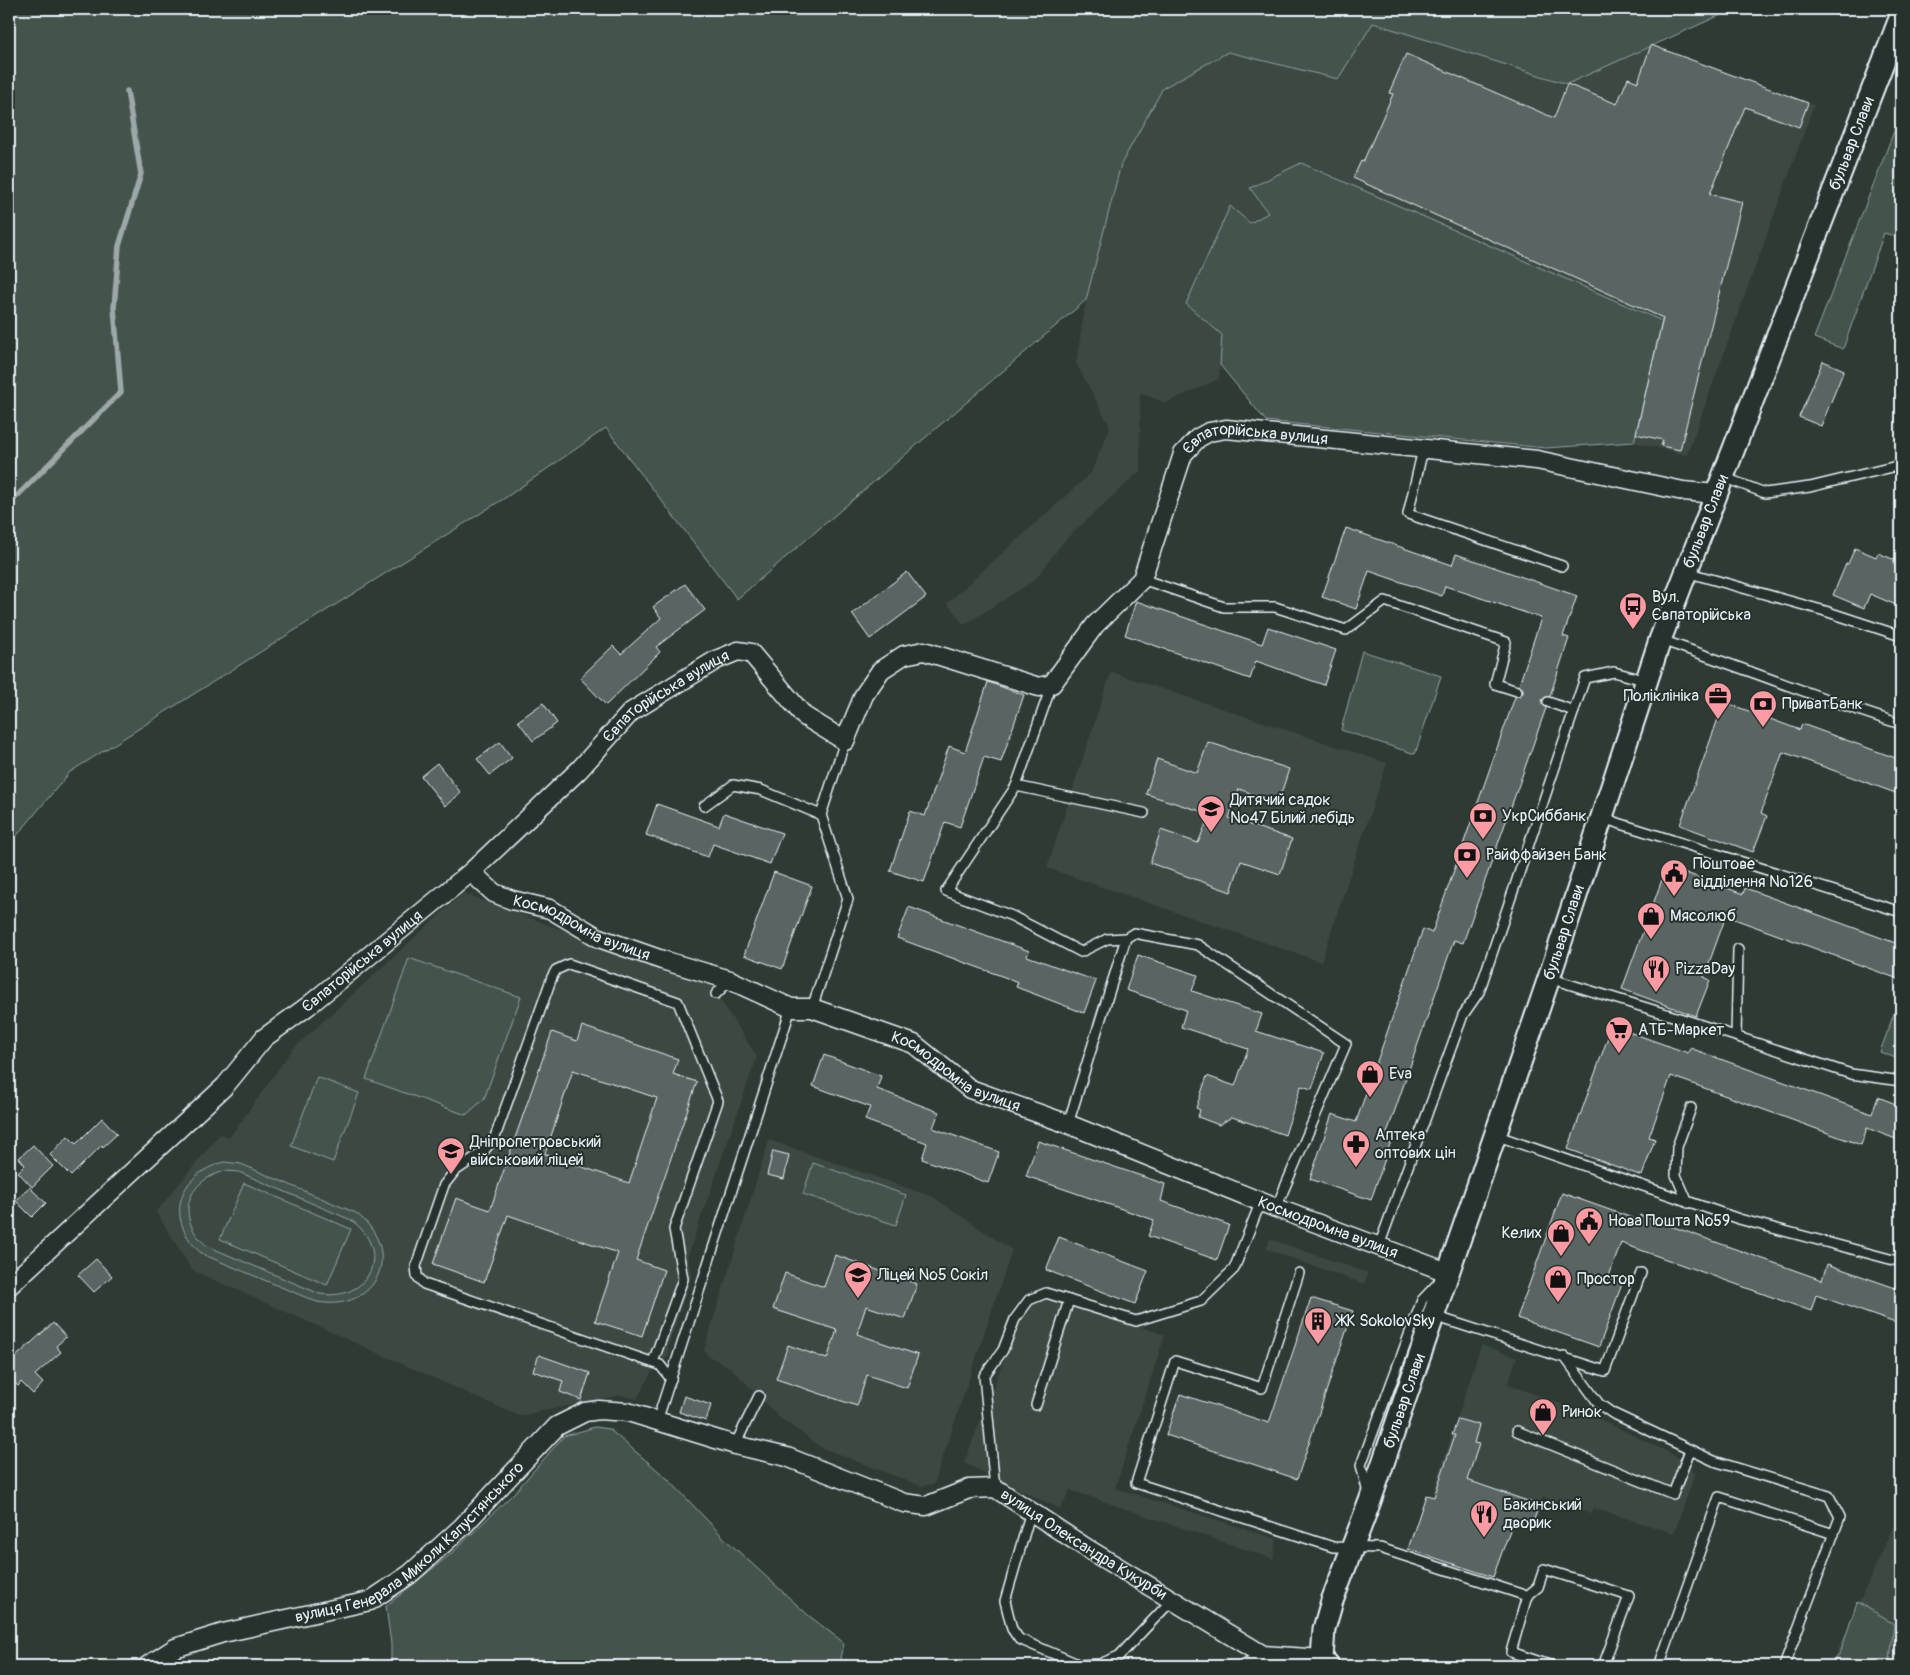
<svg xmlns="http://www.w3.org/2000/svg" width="1910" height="1675" font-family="Pangolin,sans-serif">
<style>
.built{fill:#3b4843}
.green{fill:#45524e;stroke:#96a2a3;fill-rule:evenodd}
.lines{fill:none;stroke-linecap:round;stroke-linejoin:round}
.stream{stroke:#9da8a9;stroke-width:5.5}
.building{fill:#596563;stroke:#e8f1f8;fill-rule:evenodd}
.service-casing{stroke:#e8f1f8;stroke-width:12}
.minor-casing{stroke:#e8f1f8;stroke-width:21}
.tertiary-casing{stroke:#e8f1f8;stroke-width:25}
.service{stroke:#26332d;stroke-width:9}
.minor{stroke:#26332d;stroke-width:18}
.tertiary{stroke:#26332d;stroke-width:21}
.labels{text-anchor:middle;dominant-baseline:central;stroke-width:4;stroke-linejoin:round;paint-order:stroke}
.street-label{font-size:16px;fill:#e8f1f8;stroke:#26332d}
.poi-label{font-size:16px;fill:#e8f1f8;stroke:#26332d;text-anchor:start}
</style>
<rect width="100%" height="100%" fill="#2e3b35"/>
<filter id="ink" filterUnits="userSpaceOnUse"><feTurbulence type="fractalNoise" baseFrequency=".02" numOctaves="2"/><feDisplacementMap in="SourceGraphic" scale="10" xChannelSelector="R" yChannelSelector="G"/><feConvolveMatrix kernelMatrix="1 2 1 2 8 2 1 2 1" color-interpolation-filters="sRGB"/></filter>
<g filter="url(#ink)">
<g class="built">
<polygon points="1372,23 1567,84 1651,45 1814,105 1687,455 1634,442 1662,321 1250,189 1268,213 1251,223 1230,206 1219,379 1166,403 1140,393 1140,471 1063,542 1035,580 964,625 947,603 1091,473 1110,427 1076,363 1086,300 1121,164 1163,88 1228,52 1338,79"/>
<polygon points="1111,672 1387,763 1321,962 1047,868"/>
<polygon points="463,893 711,985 757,1057 688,1255 691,1277 668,1347 669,1356 652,1371 637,1399 621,1395 519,1416 192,1270 156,1212 220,1134 230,1137 292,1050"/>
<polygon points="769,1140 933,1197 1012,1250 934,1484 921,1486 822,1448 779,1417 731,1368 708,1356 704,1350"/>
<polygon points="1270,1239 1368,1273 1364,1284 1266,1249"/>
<polygon points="1031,1290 1165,1335 1115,1488 1277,1539 1273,1559 1070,1490 1060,1509 964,1463"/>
<polygon points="1481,1345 1517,1357 1508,1384 1593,1416 1678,1457 1695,1474 1674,1533 1593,1508 1591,1513 1543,1497 1533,1529 1432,1497"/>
<polygon points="1901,1509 1901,1666 1831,1666"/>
</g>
<g class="green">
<polygon points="9,9 1734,9 1567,84 1373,23 1338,79 1228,52 1163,88 1121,164 1086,300 737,599 606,428 508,496 70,772 9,845"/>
<polygon points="1901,113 1901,238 1884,233 1843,349 1814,338"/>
<polygon points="1301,163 1662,321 1634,442 1546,448 1266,421 1220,365 1222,335 1186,304 1230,206 1250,223 1268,213 1250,188"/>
<polygon points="1362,651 1441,676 1415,754 1341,730"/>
<polygon points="409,958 521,997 484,1099 466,1115 366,1079"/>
<polygon points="1896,1008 1901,1010 1901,1060 1880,1052"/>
<polygon points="317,1077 359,1093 333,1162 291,1146"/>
<path d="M225,1162l16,2 115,49c49,37 22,100 -39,89l-115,-48c-38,-34 -26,-80 23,-92zM226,1171l13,1 112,48c42,30 19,82 -31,74l-113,-48c-32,-27 -22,-66 19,-75z"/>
<polygon points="813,1163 906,1195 896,1225 803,1194"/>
<polygon points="244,1183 351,1229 327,1285 220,1239"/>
<polygon points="595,1427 609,1429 669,1480 726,1540 808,1615 844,1643 841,1659 835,1666 391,1666 391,1644 386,1606 452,1553 515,1492 564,1436"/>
<polygon points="1857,1602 1894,1623 1890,1661 1893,1666 1832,1666 1841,1651"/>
</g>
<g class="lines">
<polyline class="stream" points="9,504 121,392 114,308 119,246 141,174 127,91"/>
</g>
<g class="building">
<polygon points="1651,45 1808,103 1799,127 1745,107 1710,194 1742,202 1680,450 1661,446 1663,440 1636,434 1663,318 1353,178 1361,161 1363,162 1393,94 1389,93 1406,54 1554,118 1567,84 1617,104 1628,78 1638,82"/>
<polygon points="1823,361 1844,370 1821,426 1799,417"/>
<polygon points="1346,528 1452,565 1456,554 1577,596 1563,636 1569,638 1550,696 1542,700 1542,704 1546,708 1463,943 1454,940 1387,1133 1393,1135 1371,1200 1310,1179 1332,1114 1356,1122 1423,929 1432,933 1515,697 1523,693 1523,689 1519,685 1541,618 1445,586 1442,596 1369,571 1356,609 1322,597"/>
<polygon points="1855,548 1876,557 1878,553 1895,560 1893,564 1901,567 1901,593 1896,605 1870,594 1864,608 1833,595 1846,564 1848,564"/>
<polygon points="907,572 926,597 870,639 852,614"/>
<polygon points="685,584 705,610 656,647 660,652 606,705 580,678 613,646 621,654 661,618 653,607"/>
<polygon points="1136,601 1262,644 1268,627 1336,650 1324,685 1256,661 1250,679 1125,635"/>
<polygon points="988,682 1024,695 1001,762 984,757 960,827 945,822 924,882 890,871 910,811 925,816 949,746 965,752"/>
<polygon points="1724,702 1800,730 1802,724 1901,760 1901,795 1783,752 1761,813 1767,816 1753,852 1680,825"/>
<polygon points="543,703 557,723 533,741 518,721"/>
<polygon points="500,742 512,758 490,775 477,759"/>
<polygon points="1208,742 1289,769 1278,803 1239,789 1229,818 1292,839 1280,874 1241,861 1231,892 1150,863 1161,830 1198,843 1210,814 1146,794 1157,759 1197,773"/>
<polygon points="437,763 461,793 445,806 421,776"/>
<polygon points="657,804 719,826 724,813 782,833 770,864 713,844 708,857 646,835"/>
<polygon points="1667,866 1743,894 1745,888 1901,945 1901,980 1726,916 1704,977 1710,980 1696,1016 1622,989"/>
<polygon points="774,872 812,886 782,969 744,955"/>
<polygon points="909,907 1029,951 1027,956 1096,981 1084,1013 1016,987 1018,982 897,938"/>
<polygon points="1138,955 1198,975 1192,991 1262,1014 1256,1031 1324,1053 1312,1089 1301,1086 1285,1135 1232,1117 1219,1125 1198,1117 1200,1110 1196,1108 1207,1076 1235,1086 1248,1049 1181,1027 1186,1010 1126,990"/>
<path d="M582,1026l96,33 -5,15 24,8 -61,178 28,10 -22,66 -47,-15 23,-68 -110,-38 -24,67 -51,-18 23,-66 34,12 62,-178 25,9zM573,1070l84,28 -28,85 -84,-29z"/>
<polygon points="1612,1026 1688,1053 1690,1048 1872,1114 1878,1097 1901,1106 1901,1141 1867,1128 1861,1145 1671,1076 1649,1137 1655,1139 1642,1176 1568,1149"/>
<polygon points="824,1055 881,1076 877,1089 939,1112 933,1128 999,1152 988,1183 922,1159 927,1143 865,1120 870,1107 813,1086"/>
<polygon points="102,1118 117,1134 103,1147 102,1145 71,1176 50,1155 68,1136 76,1144"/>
<polygon points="1038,1141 1165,1184 1161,1201 1229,1225 1217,1260 1148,1236 1154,1220 1026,1176"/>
<polygon points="33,1145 53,1166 32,1187 18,1172 25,1165 19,1158"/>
<polygon points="773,1151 789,1155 784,1179 767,1175"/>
<polygon points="29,1187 46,1203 32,1217 16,1201"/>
<polygon points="1562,1193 1638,1220 1640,1215 1822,1280 1827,1264 1901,1290 1901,1325 1816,1295 1811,1311 1621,1243 1608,1279 1622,1284 1599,1347 1517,1318"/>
<polygon points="1059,1237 1148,1271 1135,1304 1046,1270"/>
<polygon points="835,1255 917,1284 905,1319 866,1306 857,1334 918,1355 907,1388 867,1375 857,1406 776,1379 788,1345 827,1359 837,1330 773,1309 785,1273 824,1287"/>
<polygon points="96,1259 112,1276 94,1292 78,1275"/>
<polygon points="1311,1298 1353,1311 1297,1479 1166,1435 1180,1394 1269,1423"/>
<polygon points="53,1323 66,1337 56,1346 61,1352 35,1375 43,1383 33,1394 21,1382 18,1386 9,1377 9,1363"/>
<polygon points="539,1355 590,1373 581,1400 560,1392 563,1381 533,1371"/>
<polygon points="684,1396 711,1405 706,1421 679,1412"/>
<polygon points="1458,1419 1479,1425 1474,1443 1479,1444 1467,1480 1539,1505 1531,1528 1513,1522 1493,1577 1408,1549 1426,1495 1434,1497 1455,1435 1452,1435"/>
</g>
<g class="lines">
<g class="service-casing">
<g id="service">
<polyline points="1423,449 1408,514 1562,566"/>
<polyline points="1723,477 1765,493 1810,487 1901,465"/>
<polyline points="1686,572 1825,611 1901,636"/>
<polyline points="1142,579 1224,607 1275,607 1346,630 1385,601 1506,642 1495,684 1517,691"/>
<path d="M1661,640c80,27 159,59 240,84"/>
<polyline points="1052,684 1016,786 946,891 1012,916 1081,952 1107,939 1126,938"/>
<polyline points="1548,702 1574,711"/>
<polyline points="1016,786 1144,813"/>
<polyline points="704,806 733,785 761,790 821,815"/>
<polyline points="1602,818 1901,912"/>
<polyline points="1549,978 1689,1021 1851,1074 1901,1081"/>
<polyline points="716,994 730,980"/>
<polyline points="812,1008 848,899 821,815 845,741"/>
<polyline points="1736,1036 1738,949"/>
<polyline points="1068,1124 1126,938 1134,933 1198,945 1346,1044 1276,1208"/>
<polyline points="1495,1135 1739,1219 1901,1262"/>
<polyline points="1688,1203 1676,1175 1677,1147 1691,1108"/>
<polyline points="1379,1246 1463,1015 1479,992 1585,678 1614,672 1647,681"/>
<polyline points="1299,1273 1262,1388 1175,1361 1136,1483 1333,1547 1380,1548 1527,1596"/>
<polyline points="1434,1316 1605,1371 1641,1273"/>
<polyline points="1564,1356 1599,1404 1612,1413 1714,1461 1829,1496 1840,1517 1784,1666"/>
<polyline points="653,1362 683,1279 674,1229 718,1101 678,1002 569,964 556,970 552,977 495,1137 483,1152 455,1171 444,1185 416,1266 417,1276 424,1284 660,1365 671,1379"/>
<polyline points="1036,1405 1069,1300"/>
<polyline points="657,1421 791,1008"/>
<polyline points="1517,1431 1673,1494 1690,1450"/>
<polyline points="735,1445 759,1396"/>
<polyline points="995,1488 984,1376 1003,1350 1015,1319 1029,1300 1046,1293 1136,1321 1201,1301 1234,1269 1261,1201"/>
<polyline points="1368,1493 1361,1465 1422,1300 1439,1282"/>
<polyline points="1031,1511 1005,1601 1012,1629 1019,1639 1080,1665 1100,1664 1119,1656 1173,1599"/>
<polyline points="1240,1666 1263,1655"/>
<polyline points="1552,1666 1511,1652 1527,1596 1538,1587 1544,1569 1629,1596 1603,1666"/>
<polyline points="1659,1666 1719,1497 1834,1534"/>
</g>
</g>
<g class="minor-casing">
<g id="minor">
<path id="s1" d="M471,872l23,21 18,7 38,9 49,29 63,22 68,20 61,28h21l102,36 56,45 98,35 208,84 171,64"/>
<path id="s2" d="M9,1286l216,-200 39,-48 44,-32 163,-134 108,-102 52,-58 85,-52 22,-9 13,2 53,63 41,25 19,-46 17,-25 23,-15 20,-4 115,36 13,-3 43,-59 47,-46 41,-125 15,-16 11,-6 17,-3 311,31 146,31 33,3"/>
<path id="s3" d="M147,1666l28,-18 48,-15 147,-32 40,-27 52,-47 95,-101 28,-14 14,-2 29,2 107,33 52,12 117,46 22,3 43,-17 26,-1 93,61 175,106 59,4"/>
</g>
</g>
<g class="tertiary-casing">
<g id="tertiary">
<path id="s4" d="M1328,1666l-6,-7 2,-30 8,-28 38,-100 179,-523 111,-338 241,-624"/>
</g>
</g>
<use href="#service" class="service"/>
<use href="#minor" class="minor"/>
<use href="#tertiary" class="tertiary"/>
</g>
</g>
<defs>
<g id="bus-pin" transform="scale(1.4375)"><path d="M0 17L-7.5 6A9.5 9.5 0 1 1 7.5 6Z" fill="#ff9aa2" stroke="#26332d"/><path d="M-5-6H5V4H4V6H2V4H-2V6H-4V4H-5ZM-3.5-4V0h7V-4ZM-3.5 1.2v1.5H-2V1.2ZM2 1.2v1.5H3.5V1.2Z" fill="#111"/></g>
<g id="office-pin" transform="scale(1.4375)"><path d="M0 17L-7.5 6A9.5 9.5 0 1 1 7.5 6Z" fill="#ff9aa2" stroke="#26332d"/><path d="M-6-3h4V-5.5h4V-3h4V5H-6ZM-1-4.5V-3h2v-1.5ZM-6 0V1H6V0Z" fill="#111"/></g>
<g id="bank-pin" transform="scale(1.4375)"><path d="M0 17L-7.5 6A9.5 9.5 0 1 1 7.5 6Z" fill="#ff9aa2" stroke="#26332d"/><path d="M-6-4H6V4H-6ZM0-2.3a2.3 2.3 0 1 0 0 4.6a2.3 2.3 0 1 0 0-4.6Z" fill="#111"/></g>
<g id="school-pin" transform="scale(1.4375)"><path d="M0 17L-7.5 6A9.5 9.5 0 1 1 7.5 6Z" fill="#ff9aa2" stroke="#26332d"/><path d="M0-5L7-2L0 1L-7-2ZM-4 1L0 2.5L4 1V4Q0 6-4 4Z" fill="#111"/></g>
<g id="civic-pin" transform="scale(1.4375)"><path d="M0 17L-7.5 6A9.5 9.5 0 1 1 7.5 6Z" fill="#ff9aa2" stroke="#26332d"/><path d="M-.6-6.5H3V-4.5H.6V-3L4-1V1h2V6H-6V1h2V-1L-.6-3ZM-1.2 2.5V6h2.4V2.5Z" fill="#111"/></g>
<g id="shop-pin" transform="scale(1.4375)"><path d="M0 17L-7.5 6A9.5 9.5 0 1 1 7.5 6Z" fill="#ff9aa2" stroke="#26332d"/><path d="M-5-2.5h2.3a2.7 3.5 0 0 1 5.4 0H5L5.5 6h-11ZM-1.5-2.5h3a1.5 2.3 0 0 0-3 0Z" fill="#111"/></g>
<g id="restaurant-pin" transform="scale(1.4375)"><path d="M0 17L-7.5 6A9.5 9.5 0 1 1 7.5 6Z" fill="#ff9aa2" stroke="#26332d"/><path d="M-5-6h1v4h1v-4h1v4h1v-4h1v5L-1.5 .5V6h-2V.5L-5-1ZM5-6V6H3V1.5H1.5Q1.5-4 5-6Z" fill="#111"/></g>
<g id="supermarket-pin" transform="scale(1.4375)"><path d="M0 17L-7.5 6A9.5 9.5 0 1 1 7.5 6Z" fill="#ff9aa2" stroke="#26332d"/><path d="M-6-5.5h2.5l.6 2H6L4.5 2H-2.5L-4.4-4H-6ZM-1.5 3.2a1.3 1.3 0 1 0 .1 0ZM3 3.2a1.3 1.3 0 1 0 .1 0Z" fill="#111"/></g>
<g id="pharmacy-pin" transform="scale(1.4375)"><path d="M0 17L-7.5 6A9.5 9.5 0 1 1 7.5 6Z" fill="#ff9aa2" stroke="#26332d"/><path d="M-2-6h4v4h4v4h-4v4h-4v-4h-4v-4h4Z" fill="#111"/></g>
<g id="building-pin" transform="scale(1.4375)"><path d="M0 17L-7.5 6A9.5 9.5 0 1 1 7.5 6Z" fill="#ff9aa2" stroke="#26332d"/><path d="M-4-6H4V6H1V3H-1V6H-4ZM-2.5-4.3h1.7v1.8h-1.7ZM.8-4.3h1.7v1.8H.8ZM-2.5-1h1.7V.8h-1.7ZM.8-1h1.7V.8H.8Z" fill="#111"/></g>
</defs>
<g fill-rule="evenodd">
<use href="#bus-pin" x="1633" y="606"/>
<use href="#office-pin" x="1718" y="696"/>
<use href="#bank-pin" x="1763" y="704"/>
<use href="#school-pin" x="1211" y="809"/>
<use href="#bank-pin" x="1483" y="816"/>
<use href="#bank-pin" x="1467" y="855"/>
<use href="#civic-pin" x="1674" y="873"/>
<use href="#shop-pin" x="1651" y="916"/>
<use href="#restaurant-pin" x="1656" y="969"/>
<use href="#supermarket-pin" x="1619" y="1030"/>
<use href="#shop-pin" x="1370" y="1074"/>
<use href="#pharmacy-pin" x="1356" y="1144"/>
<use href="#school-pin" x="451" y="1151"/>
<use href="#civic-pin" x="1589" y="1221"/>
<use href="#shop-pin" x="1561" y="1233"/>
<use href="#school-pin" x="858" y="1275"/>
<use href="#shop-pin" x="1558" y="1279"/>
<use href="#building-pin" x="1318" y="1321"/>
<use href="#shop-pin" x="1543" y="1412"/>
<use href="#restaurant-pin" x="1484" y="1514"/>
</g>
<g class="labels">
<g class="street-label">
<text stroke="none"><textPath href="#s4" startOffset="1616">бульвар Слави</textPath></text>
<text stroke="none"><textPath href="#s2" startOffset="1726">Євпаторійська вулиця</textPath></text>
<text stroke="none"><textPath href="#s4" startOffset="1211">бульвар Слави</textPath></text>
<text stroke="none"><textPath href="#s2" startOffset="886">Євпаторійська вулиця</textPath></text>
<text stroke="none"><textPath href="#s1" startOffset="126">Космодромна вулиця</textPath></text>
<text stroke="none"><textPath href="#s4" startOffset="776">бульвар Слави</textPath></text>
<text stroke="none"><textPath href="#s2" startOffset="481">Євпаторійська вулиця</textPath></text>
<text stroke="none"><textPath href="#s1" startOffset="531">Космодромна вулиця</textPath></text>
<text stroke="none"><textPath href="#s1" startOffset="936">Космодромна вулиця</textPath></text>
<text stroke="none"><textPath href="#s4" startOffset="281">бульвар Слави</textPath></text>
<text stroke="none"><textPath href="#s3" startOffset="298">вулиця Генерала Миколи Капустянського</textPath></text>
<text stroke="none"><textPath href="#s3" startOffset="1056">вулиця Олександра Кукурби</textPath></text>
</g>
<g class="poi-label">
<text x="1652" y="597">Вул.<tspan x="1652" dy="18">Євпаторійська</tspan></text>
<text x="1699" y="696" text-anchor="end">Поліклініка</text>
<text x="1782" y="704">ПриватБанк</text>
<text x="1230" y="800">Дитячий садок<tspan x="1230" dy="18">№47 Білий лебідь</tspan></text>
<text x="1502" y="816">УкрСиббанк</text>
<text x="1486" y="855">Райффайзен Банк</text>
<text x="1693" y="864">Поштове<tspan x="1693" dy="18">відділення №126</tspan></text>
<text x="1670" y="916">Мясолюб</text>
<text x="1675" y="969">PizzaDay</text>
<text x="1638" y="1030">АТБ-Маркет</text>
<text x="1389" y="1074">Eva</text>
<text x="1375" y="1135">Аптека<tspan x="1375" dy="18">оптових цін</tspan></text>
<text x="470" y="1142">Дніпропетровський<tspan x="470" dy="18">військовий ліцей</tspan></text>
<text x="1608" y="1221">Нова Пошта №59</text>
<text x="1542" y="1233" text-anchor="end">Келих</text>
<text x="877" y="1275">Ліцей №5 Сокіл</text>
<text x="1577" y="1279">Простор</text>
<text x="1337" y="1321">ЖК SokolovSky</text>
<text x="1562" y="1412">Ринок</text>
<text x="1503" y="1505">Бакинський<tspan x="1503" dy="18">дворик</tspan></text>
</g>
</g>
<rect width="1910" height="1675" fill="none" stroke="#26332d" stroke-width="30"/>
<rect x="15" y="15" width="1880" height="1645" fill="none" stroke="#e8f1f8" stroke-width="2" filter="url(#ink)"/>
</svg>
